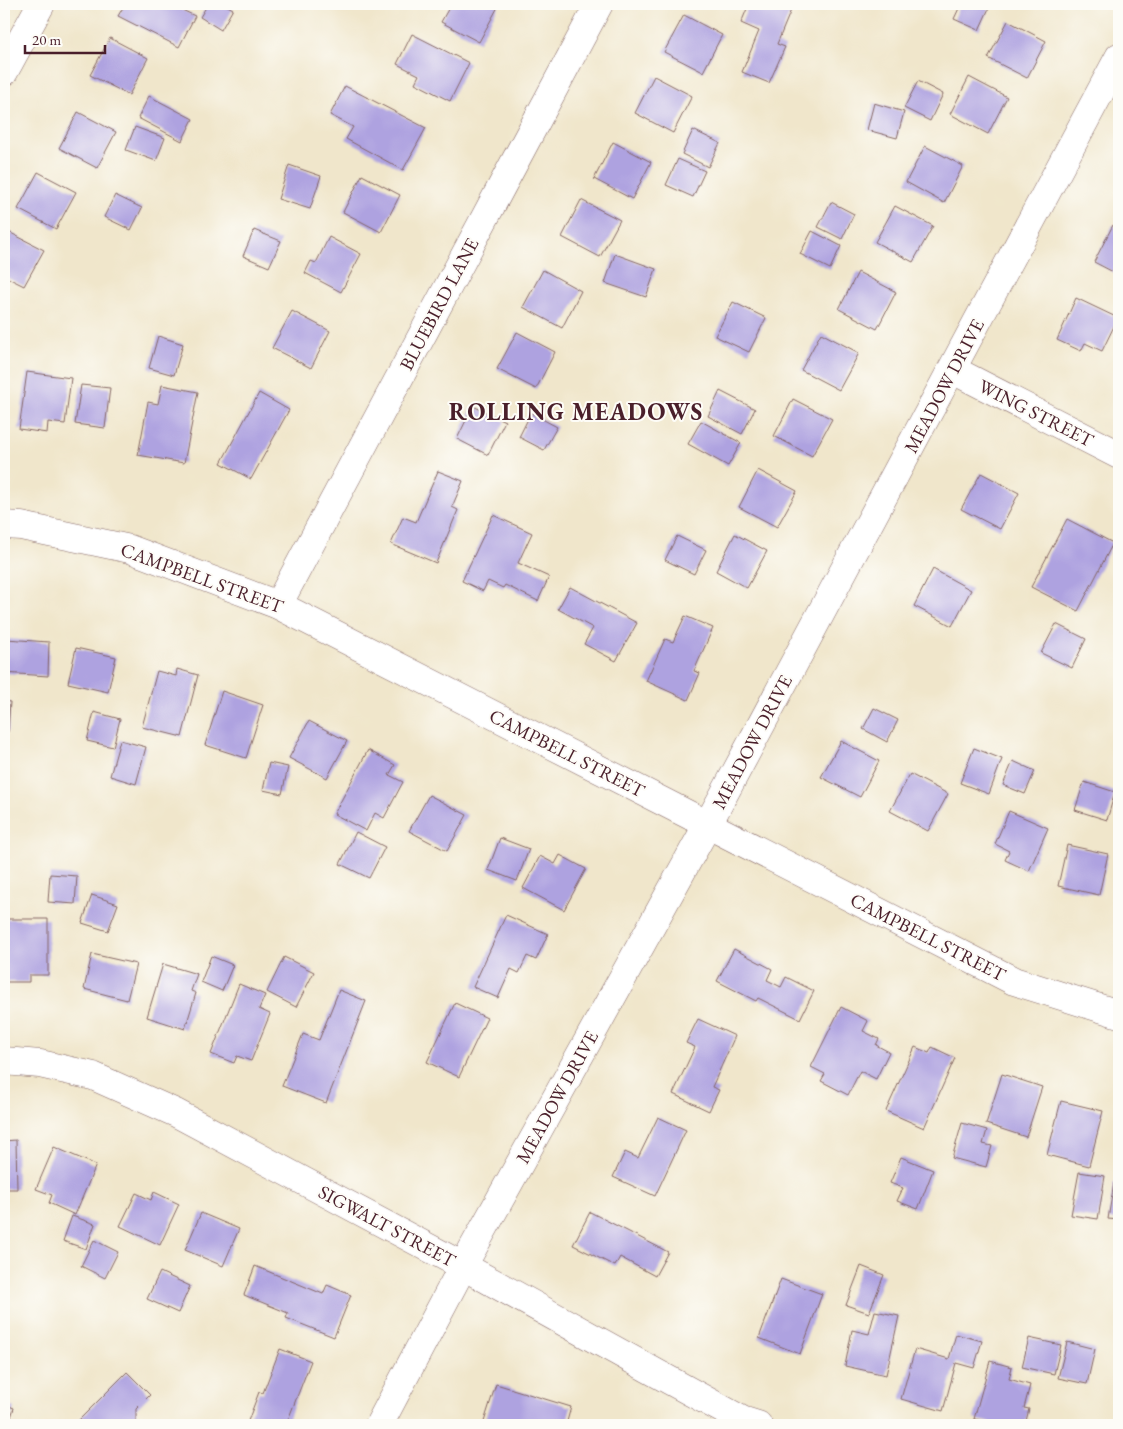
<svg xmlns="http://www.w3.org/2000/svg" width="1123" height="1429" font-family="'EB Garamond',serif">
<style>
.building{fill:#aea2e0}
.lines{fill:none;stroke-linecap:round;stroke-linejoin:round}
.minor-casing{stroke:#846563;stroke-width:29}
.minor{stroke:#fff;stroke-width:28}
.labels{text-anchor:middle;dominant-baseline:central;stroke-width:4;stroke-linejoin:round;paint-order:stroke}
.street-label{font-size:19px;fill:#4a1f2b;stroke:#fdfcf7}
.district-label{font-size:24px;font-weight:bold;letter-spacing:1px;fill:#4a1f2b;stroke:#fdfcf7}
</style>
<rect width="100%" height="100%" fill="#fdfcf7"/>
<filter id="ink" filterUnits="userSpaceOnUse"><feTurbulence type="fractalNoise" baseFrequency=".02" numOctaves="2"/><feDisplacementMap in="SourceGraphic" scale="10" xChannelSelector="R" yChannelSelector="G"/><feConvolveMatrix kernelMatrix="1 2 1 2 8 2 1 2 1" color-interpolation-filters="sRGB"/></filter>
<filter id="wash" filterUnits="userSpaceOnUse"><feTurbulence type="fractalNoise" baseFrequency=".0096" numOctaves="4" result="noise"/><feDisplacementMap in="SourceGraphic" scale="20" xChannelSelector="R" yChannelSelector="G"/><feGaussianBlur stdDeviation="1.12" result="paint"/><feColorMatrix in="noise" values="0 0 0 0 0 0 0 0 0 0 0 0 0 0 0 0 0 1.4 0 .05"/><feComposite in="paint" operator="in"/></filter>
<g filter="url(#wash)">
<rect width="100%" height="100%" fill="#f0e6cb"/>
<g id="blocks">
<g class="building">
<polygon points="125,4 183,4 180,9 195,16 179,47 118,16"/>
<polygon points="208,4 224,4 233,9 221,30 200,17"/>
<polygon points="451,4 496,4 499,5 479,42 441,22"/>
<polygon points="749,4 777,4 791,10 777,44 785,47 769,83 742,72 759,31 741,23"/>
<polygon points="961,4 991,4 979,30 954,19"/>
<polygon points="684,15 722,35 703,72 664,52"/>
<polygon points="1008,21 1046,41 1027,78 988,58"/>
<polygon points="412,34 469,63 450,101 415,83 419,75 397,64"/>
<polygon points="110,38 148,58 129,95 90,75"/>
<polygon points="654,76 692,96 673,133 635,113"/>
<polygon points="969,77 1007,97 988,134 950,114"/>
<polygon points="918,81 943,94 930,121 904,108"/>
<polygon points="345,86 426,128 403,170 346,139 353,127 330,115"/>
<polygon points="149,96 193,119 182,141 138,118"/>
<polygon points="874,103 904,112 897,138 867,130"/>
<polygon points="78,112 116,132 97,168 59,148"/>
<polygon points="135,127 165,138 156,161 126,150"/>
<polygon points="693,130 720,143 708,167 682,154"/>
<polygon points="613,142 651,162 632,199 594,179"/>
<polygon points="925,146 963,166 944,203 906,182"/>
<polygon points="678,159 705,171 693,197 666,185"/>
<polygon points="289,165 321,176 310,209 278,199"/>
<polygon points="38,172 76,192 56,229 18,209"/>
<polygon points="362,175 400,195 381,232 343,212"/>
<polygon points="115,195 142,208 131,230 104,217"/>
<polygon points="581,200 620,220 600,257 562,237"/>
<polygon points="831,202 854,214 842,239 818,227"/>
<polygon points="895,206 933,226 913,262 875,242"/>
<polygon points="1113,225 1119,228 1119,275 1094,262"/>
<polygon points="5,230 44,250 24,286 4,276 4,233"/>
<polygon points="254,230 281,241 269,267 243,256"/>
<polygon points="812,231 841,246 830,269 800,254"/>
<polygon points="329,237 361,254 341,292 305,273 311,261 316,263"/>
<polygon points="615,254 656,269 646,297 605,283"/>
<polygon points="543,270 581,291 562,328 523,307"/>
<polygon points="858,272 896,292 877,329 839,309"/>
<polygon points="1076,298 1118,318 1102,351 1085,343 1081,351 1057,340"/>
<polygon points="733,302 766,318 749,352 715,336"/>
<polygon points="292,311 330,331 311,368 272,348"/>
<polygon points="517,332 555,352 536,389 497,369"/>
<polygon points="821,333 859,353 839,390 801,370"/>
<polygon points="158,336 183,344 174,375 149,368"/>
<polygon points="27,372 71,378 65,424 48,422 47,433 19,429"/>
<polygon points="81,385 110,388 105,428 75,424"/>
<polygon points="162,385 198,392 184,463 138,455 148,402 158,404"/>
<polygon points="720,391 755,409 742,434 708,416"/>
<polygon points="259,393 289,410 251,479 221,463"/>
<polygon points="793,399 832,419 812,456 774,436"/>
<polygon points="473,406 505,421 488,455 457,439"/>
<polygon points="531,413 557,427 544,450 519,437"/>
<polygon points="701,421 741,443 728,466 688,444"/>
<polygon points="758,470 797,491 777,527 739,507"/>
<polygon points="438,471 463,481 452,507 458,510 436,563 391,544 403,517 416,522"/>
<polygon points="981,473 1019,493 1000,529 961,509"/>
<polygon points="493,515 532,533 518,563 549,577 538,601 505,585 503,588 488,581 483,591 462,581"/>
<polygon points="1067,519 1113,543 1078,611 1031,587"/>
<polygon points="735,534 767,551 747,588 716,571"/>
<polygon points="677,536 706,550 694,574 665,560"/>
<polygon points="933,569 971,590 952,626 914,606"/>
<polygon points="570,587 637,623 616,661 584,644 593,628 558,609"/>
<polygon points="685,616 713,628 694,671 700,673 688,700 646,681 665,639 673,642"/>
<polygon points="1056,624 1086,639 1072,668 1041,653"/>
<polygon points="6,639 49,642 48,676 4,673"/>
<polygon points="76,648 116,657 108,692 68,683"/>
<polygon points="177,669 198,675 182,737 142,727 157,671 176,676"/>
<polygon points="222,691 263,705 246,758 205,745"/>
<polygon points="4,701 10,702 8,732 4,731"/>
<polygon points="874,708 898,720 887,742 863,729"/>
<polygon points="94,712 120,719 113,747 87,741"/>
<polygon points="309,721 347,741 327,778 289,758"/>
<polygon points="120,740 146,747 136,784 110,776"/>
<polygon points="841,741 879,761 860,797 821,777"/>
<polygon points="974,748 1002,759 989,794 960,783"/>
<polygon points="368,750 395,765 389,775 403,782 384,818 375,813 366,831 334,814"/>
<polygon points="1013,761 1035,771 1025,794 1003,785"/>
<polygon points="269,763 288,767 282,794 263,790"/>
<polygon points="910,774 948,794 928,831 890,811"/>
<polygon points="1084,782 1115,792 1107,820 1075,810"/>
<polygon points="429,795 467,815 447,851 409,831"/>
<polygon points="1009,811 1048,828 1029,871 1005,860 1009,851 995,844"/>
<polygon points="356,832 385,847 369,878 340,864"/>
<polygon points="500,838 529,849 517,881 488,870"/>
<polygon points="1067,845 1108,854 1099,895 1058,886"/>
<polygon points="560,855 586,869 564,910 523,888 540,856 555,864"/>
<polygon points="50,874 77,876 75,904 48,902"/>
<polygon points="92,895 118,904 108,931 82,923"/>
<polygon points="506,915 548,934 536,960 527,956 519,973 511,969 498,998 473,987"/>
<polygon points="4,919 48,919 48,975 29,975 29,982 4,982"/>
<polygon points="734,949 772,969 767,980 781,987 786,977 814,991 800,1019 758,998 756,1001 717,981"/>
<polygon points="92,954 136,964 127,1000 84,989"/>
<polygon points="211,956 233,965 222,991 201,982"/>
<polygon points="284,957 314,972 296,1007 267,992"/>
<polygon points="163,964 197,974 191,991 196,993 185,1029 147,1017"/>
<polygon points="239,984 265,995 259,1009 270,1014 251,1061 237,1056 234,1063 211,1054"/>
<polygon points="339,990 366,1001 326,1103 282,1086 303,1034 319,1040"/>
<polygon points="455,1003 487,1018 459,1077 427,1062"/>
<polygon points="841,1007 868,1021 863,1031 879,1039 876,1045 889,1052 876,1079 860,1071 848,1095 821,1081 825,1074 811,1067"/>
<polygon points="698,1019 735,1036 712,1087 719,1090 709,1111 673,1094 695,1047 686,1043"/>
<polygon points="915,1047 929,1053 932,1047 955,1058 924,1128 886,1111"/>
<polygon points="1002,1074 1042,1087 1026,1137 986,1124"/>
<polygon points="1061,1101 1103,1111 1089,1166 1047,1155"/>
<polygon points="658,1117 686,1130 655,1196 613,1177 625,1152 638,1158"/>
<polygon points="962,1123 987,1130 983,1144 992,1146 986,1167 952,1158"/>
<polygon points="16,1140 17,1189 4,1189 4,1141"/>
<polygon points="54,1147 96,1165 75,1215 49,1203 52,1195 36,1189"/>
<polygon points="901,1157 933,1170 918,1209 897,1201 903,1188 890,1183"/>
<polygon points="1079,1172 1105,1176 1098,1219 1071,1215"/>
<polygon points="1114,1183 1119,1184 1119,1220 1108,1219"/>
<polygon points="154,1192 179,1204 160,1245 120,1226 136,1193 151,1200"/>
<polygon points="590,1212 668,1252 655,1276 620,1257 615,1266 573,1245"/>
<polygon points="201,1213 239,1229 223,1266 185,1250"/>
<polygon points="72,1216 95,1224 86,1249 63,1241"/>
<polygon points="94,1240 118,1252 105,1278 81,1266"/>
<polygon points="255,1266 323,1294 327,1285 351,1295 334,1337 286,1318 288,1313 244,1295"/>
<polygon points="861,1266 884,1275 869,1313 846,1305"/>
<polygon points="160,1272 190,1286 178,1313 147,1299"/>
<polygon points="781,1279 822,1294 800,1354 759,1338"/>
<polygon points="875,1311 899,1316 886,1375 845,1366 852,1330 869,1334"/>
<polygon points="956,1334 982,1341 974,1368 956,1363 943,1411 901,1399 915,1349 949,1359"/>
<polygon points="1029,1338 1061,1345 1054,1374 1022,1367"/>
<polygon points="1067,1342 1095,1349 1087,1384 1058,1378"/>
<polygon points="280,1349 311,1361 286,1425 258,1425 248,1421 259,1392 263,1393"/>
<polygon points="990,1361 1012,1367 1009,1379 1030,1385 1024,1408 1029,1409 1025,1425 999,1425 974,1419"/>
<polygon points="127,1372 150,1395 136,1409 136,1425 74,1425"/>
<polygon points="496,1384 571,1407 566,1425 483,1425"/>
<polygon points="4,1404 14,1408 9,1423 14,1425 4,1425"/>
</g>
</g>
</g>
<g filter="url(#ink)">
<use href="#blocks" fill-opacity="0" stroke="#846563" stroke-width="1"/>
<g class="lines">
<g class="minor-casing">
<g id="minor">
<polyline points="4,72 41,4"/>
<polyline points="953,370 1119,455"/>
<polyline points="4,525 21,526 130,549 278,605 1014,981 1119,1014"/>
<polyline points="278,605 599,4"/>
<polyline points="4,1061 40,1064 93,1076 176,1113 463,1266 669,1380 742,1420 758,1425"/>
<polyline points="379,1425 463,1266 708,824 1119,57"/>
</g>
</g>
<use href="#minor" class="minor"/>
</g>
</g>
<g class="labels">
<g class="street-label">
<text transform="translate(439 304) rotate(-62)">BLUEBIRD LANE</text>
<text transform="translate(944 386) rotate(-62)">MEADOW DRIVE</text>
<text transform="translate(1036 413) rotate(27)">WING STREET</text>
<text transform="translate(202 578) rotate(20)">CAMPBELL STREET</text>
<text transform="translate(752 742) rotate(-62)">MEADOW DRIVE</text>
<text transform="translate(567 753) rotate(27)">CAMPBELL STREET</text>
<text transform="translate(928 937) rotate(27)">CAMPBELL STREET</text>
<text transform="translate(557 1097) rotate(-61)">MEADOW DRIVE</text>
<text transform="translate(387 1226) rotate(28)">SIGWALT STREET</text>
</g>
<g class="district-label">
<text x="576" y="411">ROLLING MEADOWS</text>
</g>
</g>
<rect width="1123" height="1429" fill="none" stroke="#fdfcf7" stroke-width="20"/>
<path d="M25 45v8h80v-8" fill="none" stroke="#4a1f2b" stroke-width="2.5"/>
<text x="32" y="45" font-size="15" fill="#4a1f2b" stroke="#fdfcf7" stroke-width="4" paint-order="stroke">20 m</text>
</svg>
